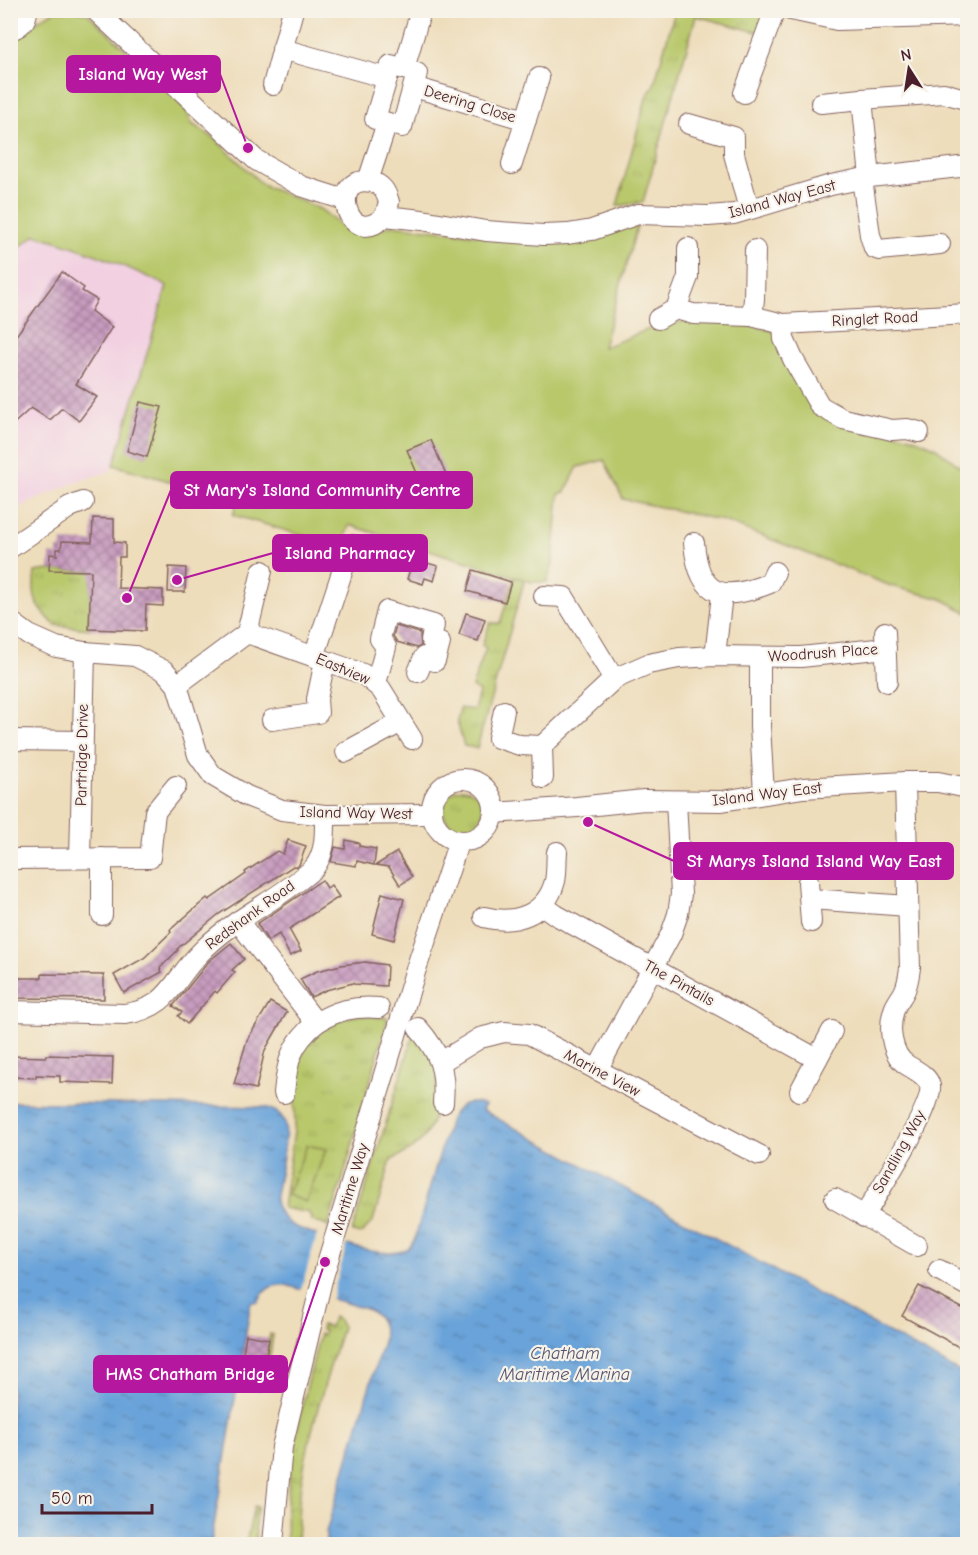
<svg xmlns="http://www.w3.org/2000/svg" width="978" height="1555" font-family="'Comic Neue',sans-serif">
<style>
.built{fill:#f2cfe1}
.grass{fill:url(#grass-tufts);stroke:#81744a;stroke-width:1.5}
.park{fill:#b8c86a;stroke:#81744a;stroke-width:1.5}
.water{fill:url(#water-ripples);stroke:#5a6182;stroke-width:1.5}
.pier{fill:#edb}
.building{fill:url(#building-cross-hatch)}
.lines{fill:none;stroke-linecap:round;stroke-linejoin:round}
.minor-casing{stroke:#83625d;stroke-width:22}
.minor{stroke:#fff;stroke-width:20}
.labels{text-anchor:middle;dominant-baseline:central;stroke-width:4.5;stroke-linejoin:round;paint-order:stroke}
.street-label{font-size:16px;fill:#4a1f2b;stroke:#f7f3e8}
.water-label{font-size:18px;font-style:italic;fill:#565471;stroke:#f7f3e8}
.leader{fill:none;stroke:#b5179e;stroke-width:2}
.callout-dot{fill:#b5179e;stroke:#f7f3e8;stroke-width:2}
.callout{fill:#b5179e;stroke:#b5179e;stroke-width:2}
.callout-label{font-size:18px;text-anchor:middle;font-weight:bold;fill:#fff}
</style>
<defs>
<pattern id="grass-tufts" width="24" height="20" patternUnits="userSpaceOnUse" patternTransform="scale(1.5)"><rect width="24" height="20" fill="#b8c86a"/><path d="M3 7l-1-3M5 7V3M7 7l1-3M15 17l-1-3M17 17v-4M19 17l1-3" fill="none" stroke="#a0ab5c"/></pattern>
<pattern id="water-ripples" width="26" height="14" patternUnits="userSpaceOnUse" patternTransform="scale(1.5)"><rect width="26" height="14" fill="#69a3d9"/><path d="M2 4q2-2 4 0t4 0M15 11q2-2 4 0t4 0" fill="none" stroke="#5884b0"/></pattern>
<pattern id="building-cross-hatch" width="8" height="8" patternUnits="userSpaceOnUse" patternTransform="scale(1.5)"><rect width="8" height="8" fill="#c89cbf"/><path d="M0 0l8 8M0 8l8-8" fill="none" stroke="#a47f9b"/></pattern>
</defs>
<rect width="100%" height="100%" fill="#f7f3e8"/>
<filter id="ink" filterUnits="userSpaceOnUse"><feTurbulence type="fractalNoise" baseFrequency=".0167" numOctaves="2"/><feDisplacementMap in="SourceGraphic" scale="12" xChannelSelector="R" yChannelSelector="G"/><feConvolveMatrix kernelMatrix="1 2 1 2 8 2 1 2 1" color-interpolation-filters="sRGB"/></filter>
<filter id="wash" filterUnits="userSpaceOnUse"><feTurbulence type="fractalNoise" baseFrequency=".008" numOctaves="4" result="noise"/><feDisplacementMap in="SourceGraphic" scale="24" xChannelSelector="R" yChannelSelector="G"/><feGaussianBlur stdDeviation="1.35" result="paint"/><feColorMatrix in="noise" values="0 0 0 0 0 0 0 0 0 0 0 0 0 0 0 0 0 1.4 0 .05"/><feComposite in="paint" operator="in"/></filter>
<g filter="url(#wash)">
<rect width="100%" height="100%" fill="#edb"/>
<polygon class="built" points="35,235 66,243 123,264 167,286 114,465 108,472 78,481 11,511 11,254"/>
<g class="grass">
<polygon points="675,11 774,11 765,34 696,16 643,202 617,206 647,95 653,88"/>
<path d="M49,570l43,1 -3,58 -34,-4c-19,-19 -24,-25 -20,-53z"/>
<polygon points="515,576 525,578 477,748 464,746 457,721 460,708 474,710 479,692 472,687 486,648 482,645 490,623 500,623"/>
<circle cx="463" cy="809" r="20"/>
<polygon points="359,1015 388,1018 343,1178 328,1226 312,1221 309,1213 283,1208 295,1124 294,1074 305,1047 315,1036 327,1027 342,1019"/>
<path d="M414,1033c7,10 17,20 22,30 3,6 2,16 1,23 0,38 -10,59 -46,74l-18,61 -12,13 -9,-2z"/>
<path d="M333,1317l6,3 3,7c-15,51 -33,104 -41,157 -3,20 -3,40 -4,60h-10c-5,-64 17,-147 33,-210l3,1 1,-5h-3l1,-5 8,2z"/>
<polygon points="270,1334 273,1335 267,1374 263,1373"/>
<polygon points="254,1506 258,1507 255,1519 256,1544 246,1544"/>
</g>
<g class="park">
<path d="M56,11h20l12,3 85,80 13,16 6,14 22,14 49,47 57,24 28,22 18,2 26,-8 158,18 88,-20 -35,124c25,-8 49,-22 75,-25 34,-4 67,1 100,10l38,79 98,27 21,9 32,25v141l-25,-14 -51,-13 -167,-65 -101,-22 -19,-39 -26,7 -13,25 -6,2 -6,69 -6,19h-15l-183,-57 -7,22 -109,-32 4,-14 -123,-36 53,-179c-43,-21 -86,-39 -132,-51l-24,19v-219c17,-4 28,-18 45,-24z"/>
<polygon points="307,1145 326,1149 306,1202 287,1195"/>
</g>
<path class="water" d="M11,1102l254,5c7,2 15,5 19,13 6,13 -7,65 -9,82 4,11 8,18 18,24 25,9 92,37 114,23 4,-3 6,-7 8,-11l34,-116c8,-18 18,-23 36,-17l-3,5 485,266v168h-641v-12l58,-194c-1,-13 -3,-21 -15,-28l-83,-25c-15,-1 -22,4 -28,17h-7l-40,242h-200z"/>
<polygon class="pier" points="318,1231 348,1241 331,1301 300,1293"/>
<g id="blocks">
<g class="building">
<polygon points="62,272 84,288 82,291 97,300 91,311 112,327 76,384 97,397 79,421 62,408 50,420 31,408 10,427 10,344"/>
<polygon points="140,402 162,407 147,457 127,451"/>
<polygon points="431,440 447,477 423,487 407,450"/>
<polygon points="93,518 114,519 114,542 125,543 125,557 119,557 118,588 163,590 163,606 146,605 145,631 89,629 91,571 49,570 50,554 57,555 57,549 61,549 62,541 92,542"/>
<polygon points="413,559 438,566 434,581 425,578 423,584 407,579"/>
<polygon points="169,567 186,568 185,592 168,592"/>
<polygon points="473,570 511,582 505,602 467,591"/>
<polygon points="466,613 485,619 478,641 459,635"/>
<polygon points="396,626 420,633 421,646 417,648 397,642 393,636"/>
<polygon points="288,840 306,846 299,865 297,867 293,866 219,914 177,949 178,950 160,968 162,972 124,993 114,975 144,958 171,932 170,930 207,898 209,900 246,874 245,872 277,851 283,854"/>
<polygon points="346,840 359,843 359,846 376,849 374,865 357,861 356,866 331,862 335,847 345,849"/>
<polygon points="397,852 412,877 400,885 389,867 376,865"/>
<polygon points="322,880 327,888 331,885 339,897 289,929 301,951 290,956 279,934 268,941 257,924"/>
<polygon points="382,893 404,899 394,940 372,934"/>
<polygon points="231,943 244,959 232,970 235,972 217,993 215,991 187,1024 178,1016 182,1012 173,1006 209,961"/>
<polygon points="365,962 387,965 386,986 353,984 353,983 326,990 311,997 300,979 317,971 341,965"/>
<polygon points="42,974 104,975 104,999 10,998 10,978 42,978"/>
<polygon points="270,1002 287,1012 265,1050 256,1089 234,1084 247,1040"/>
<polygon points="46,1055 113,1057 112,1084 60,1082 60,1076 36,1075 36,1078 10,1077 10,1056 46,1057"/>
<polygon points="919,1286 968,1311 968,1352 902,1316"/>
<polygon points="246,1335 269,1339 260,1391 237,1387"/>
</g>
</g>
</g>
<g filter="url(#ink)">
<use href="#blocks" fill-opacity="0" stroke="#83625d" stroke-width="1.5"/>
<g class="lines">
<g class="minor-casing">
<g id="minor">
<polyline points="95,10 256,160 301,186 345,200"/>
<polyline points="791,10 837,20 968,16"/>
<path d="M10,30c10,-3 17,-9 17,-20"/>
<polyline points="282,49 387,78"/>
<polygon points="391,65 417,73 402,127 375,119"/>
<polyline points="404,69 421,10"/>
<polyline points="273,85 293,10"/>
<polyline points="414,87 526,120"/>
<polyline points="744,93 775,10"/>
<polyline points="821,103 862,99"/>
<polyline points="689,124 734,137 734,154 749,209"/>
<polyline points="512,164 539,78"/>
<polyline points="870,177 862,99 944,93 968,100"/>
<polyline points="862,179 870,235 874,248 879,250 940,244"/>
<polyline points="368,181 387,123"/>
<path d="M385,216l4,-14c-3,-10 -7,-18 -18,-20 -44,-9 -24,71 14,34l37,4 64,11 57,4 25,-1 24,-4 46,-16 70,2 26,-2 97,-29 39,-8 98,-11"/>
<polyline points="676,309 693,314 752,316 783,324 968,314"/>
<polyline points="752,316 754,299 755,250"/>
<polyline points="658,319 676,309 688,277 688,248"/>
<polyline points="783,324 784,339 793,359 820,406 843,419 892,430 907,429 919,432"/>
<path d="M694,543c5,55 29,59 76,40l5,-11"/>
<polyline points="10,548 70,507 83,502"/>
<polyline points="544,596 564,597 614,679"/>
<polyline points="10,621 29,635 56,647 85,652 135,656 165,671 177,685 198,755 213,776 247,796 282,810 325,815 432,814"/>
<polyline points="885,632 887,682"/>
<polyline points="247,633 363,674 381,689 412,739"/>
<polyline points="715,656 722,594"/>
<polyline points="314,657 351,545 370,549"/>
<polyline points="760,657 760,726 764,794"/>
<polyline points="376,683 386,647 380,639 387,611 434,625 431,640 440,643 435,661 424,657 418,672"/>
<polyline points="177,685 247,633 262,571"/>
<polyline points="504,711 498,738 520,745 542,746"/>
<polyline points="272,720 318,713 317,699 325,661"/>
<polyline points="10,740 82,741"/>
<polyline points="346,752 401,722"/>
<polyline points="543,778 542,746 614,679 648,664 679,658 715,656 801,657 886,648"/>
<circle cx="463" cy="810" r="31"/>
<polyline points="494,813 577,807 644,800 722,801 803,788 905,782 938,782 968,788"/>
<polyline points="80,858 85,652"/>
<polyline points="10,859 150,858 155,812 176,786"/>
<polyline points="808,882 811,922"/>
<polyline points="810,899 908,906"/>
<polyline points="542,905 556,915 817,1059"/>
<polyline points="102,915 102,858"/>
<path d="M484,917c31,8 62,-2 71,-36 2,-9 1,-20 2,-29"/>
<path d="M238,921l78,102c20,-13 39,-17 63,-15"/>
<path d="M10,1011l115,3c45,-6 47,-33 75,-61 33,-35 79,-53 114,-85 12,-16 11,-34 11,-53"/>
<path d="M418,1028c22,25 28,43 25,75"/>
<polyline points="441,1062 480,1038 504,1032 529,1034 759,1155"/>
<polyline points="597,1070 671,934 678,914 681,894 676,801"/>
<polyline points="800,1091 832,1031"/>
<path d="M284,1093c3,-32 7,-49 32,-70"/>
<polyline points="835,1199 917,1246"/>
<path d="M864,1217c12,-23 70,-110 66,-131 -2,-10 -15,-16 -23,-21 -16,-10 -19,-38 -13,-55 2,-7 8,-13 11,-20 3,-7 4,-15 5,-22l-5,-186"/>
<polyline points="939,1270 968,1286"/>
<polyline points="273,1544 282,1447 322,1280 415,972 459,841"/>
</g>
</g>
<use href="#minor" class="minor"/>
</g>
</g>
<g class="labels">
<g class="street-label">
<text transform="translate(470 104) rotate(17)">Deering Close</text>
<text transform="translate(782 199) rotate(-15)">Island Way East</text>
<text transform="translate(875 319) rotate(-3)">Ringlet Road</text>
<text transform="translate(823 653) rotate(-4)">Woodrush Place</text>
<text transform="translate(343 669) rotate(23)">Eastview</text>
<text transform="translate(82 755) rotate(-89)">Partridge Drive</text>
<text transform="translate(767 794) rotate(-7)">Island Way East</text>
<text transform="translate(356 813) rotate(1)">Island Way West</text>
<text transform="translate(250 915) rotate(-36)">Redshank Road</text>
<text transform="translate(679 983) rotate(29)">The Pintails</text>
<text transform="translate(602 1073) rotate(28)">Marine View</text>
<text transform="translate(899 1152) rotate(-61)">Sandling Way</text>
<text transform="translate(350 1189) rotate(-73)">Maritime Way</text>
</g>
<g class="water-label">
<text x="565" y="1353">Chatham<tspan x="565" dy="21">Maritime Marina</tspan></text>
</g>
</g>
<path class="leader" d="M248 148L220 74M127 598L171 490M177 580L273 553M588 822L674 861M325 1262L287 1374"/>
<g class="callout-dot">
<circle cx="248" cy="148" r="6"/>
<circle cx="127" cy="598" r="6"/>
<circle cx="177" cy="580" r="6"/>
<circle cx="588" cy="822" r="6"/>
<circle cx="325" cy="1262" r="6"/>
</g>
<g class="callout">
<rect x="67" y="56" width="153" height="36" rx="6"/>
<rect x="171" y="472" width="301" height="36" rx="6"/>
<rect x="273" y="535" width="154" height="36" rx="6"/>
<rect x="674" y="843" width="279" height="36" rx="6"/>
<rect x="94" y="1356" width="193" height="36" rx="6"/>
</g>
<g class="callout-label">
<text x="143" y="80">Island Way West</text>
<text x="322" y="496">St Mary's Island Community Centre</text>
<text x="350" y="559">Island Pharmacy</text>
<text x="814" y="867">St Marys Island Island Way East</text>
<text x="190" y="1380">HMS Chatham Bridge</text>
</g>
<rect width="978" height="1555" fill="none" stroke="#f7f3e8" stroke-width="36"/>
<g transform="translate(909 69) rotate(348)" stroke="#f7f3e8" stroke-width="4.5" paint-order="stroke">
<path d="M0-4.5L10 22L0 15L-10 22Z" fill="#4a1f2b"/>
<text y="-9" font-size="16" font-weight="bold" text-anchor="middle" fill="#4a1f2b">N</text>
</g>
<path d="M42 1504v9h110v-9" fill="none" stroke="#4a1f2b" stroke-width="3"/>
<text x="51" y="1504" font-size="18" fill="#4a1f2b" stroke="#f7f3e8" stroke-width="4.5" paint-order="stroke">50 m</text>
</svg>
